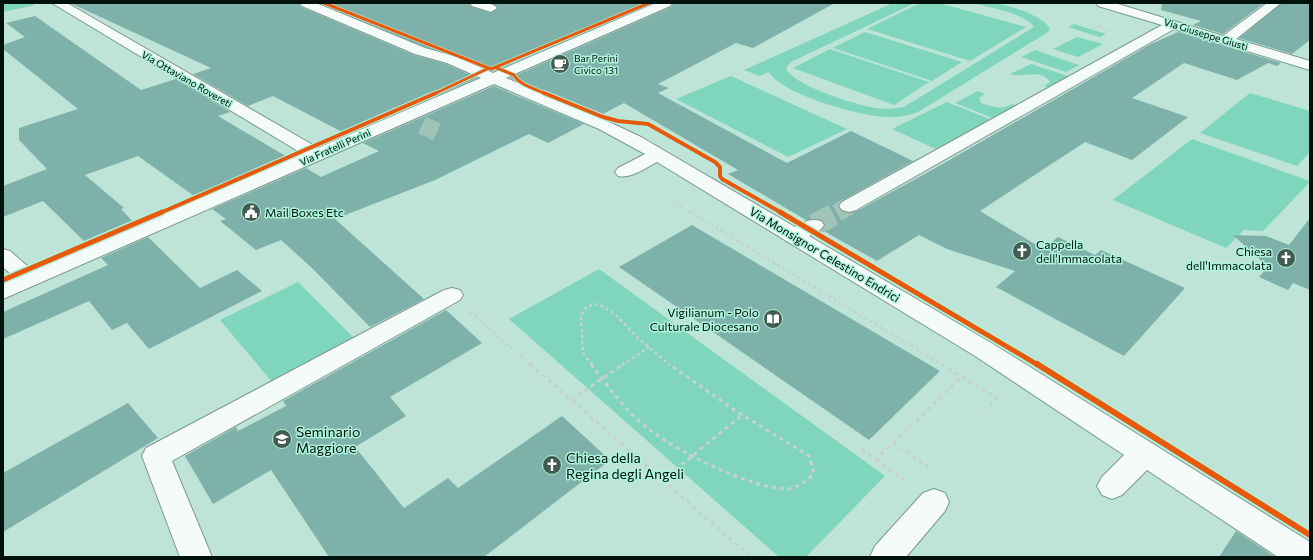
<svg xmlns="http://www.w3.org/2000/svg" width="1313" height="560" font-family="Commissioner,sans-serif">
<style>
.green{fill:#7fd6bd}
.building{fill:#7eb1aa}
.lines{fill:none;stroke-linecap:round;stroke-linejoin:round}
.minor-tunnel-far1{stroke:#a2c4b8;stroke-width:18;stroke-dasharray:18 8;stroke-linecap:butt}
.minor-tunnel{stroke:#a2c4b8;stroke-width:22;stroke-dasharray:22 11;stroke-linecap:butt}
.minor-casing{stroke:#7b9a90;stroke-width:2}
.path-far3{stroke:#c6d2ce;stroke-width:1.5;stroke-dasharray:2 2;stroke-linecap:butt}
.path-far2{stroke:#c6d2ce;stroke-width:2;stroke-dasharray:2.5 2.5;stroke-linecap:butt}
.path-far1{stroke:#c6d2ce;stroke-width:2.5;stroke-dasharray:3 3;stroke-linecap:butt}
.path{stroke:#c6d2ce;stroke-width:3;stroke-dasharray:4 4;stroke-linecap:butt}
.minor{fill:#f5fbf9;fill-rule:evenodd}
.cycleway-far3-casing{stroke:#aff3dc;stroke-width:4.5}
.cycleway-far2-casing{stroke:#aff3dc;stroke-width:6}
.cycleway-far1-casing{stroke:#aff3dc;stroke-width:8}
.cycleway-casing{stroke:#aff3dc;stroke-width:9}
.cycleway-far3{stroke:#e8590c;stroke-width:3}
.cycleway-far2{stroke:#e8590c;stroke-width:4}
.cycleway-far1{stroke:#e8590c;stroke-width:5}
.cycleway{stroke:#e8590c;stroke-width:6}
.labels{text-anchor:middle;dominant-baseline:central;stroke-width:3;stroke-linejoin:round;paint-order:stroke}
.far-street-label{font-size:10px;fill:#00120b;stroke:#aff3dc}
.far-poi-label{font-size:10px;fill:#00120b;stroke:#aff3dc;text-anchor:start}
.poi-label{font-size:12px;fill:#00120b;stroke:#aff3dc;text-anchor:start}
.street-label{font-size:12px;fill:#00120b;stroke:#aff3dc}
.near-poi-label{font-size:14px;fill:#00120b;stroke:#aff3dc;text-anchor:start}
</style>
<rect width="100%" height="100%" fill="#bee4d7"/>
<g class="green">
<polygon points="3,3 32,3 35,5 3,12"/>
<path d="M893,3h22l-124,59 -5,6c7,18 71,37 90,40 9,1 18,1 28,-1l130,-80c-7,-13 -46,-20 -61,-24 7,0 15,-1 22,0 13,2 50,13 55,26l-2,3 -130,80c-15,6 -32,6 -48,3 -24,-4 -89,-22 -101,-43l-9,4 -16,-6z"/>
<polygon points="920,3 939,3 1026,27 970,61 867,29"/>
<polygon points="1074,24 1106,34 1100,37 1068,27"/>
<polygon points="865,32 962,62 932,81 833,48"/>
<polygon points="1077,37 1103,44 1078,57 1053,49"/>
<polygon points="830,49 929,82 894,105 793,68"/>
<polygon points="1035,50 1079,65 1066,72 1021,57"/>
<path d="M1031,64l40,13 -21,11 -6,-2 6,-4c-10,-15 -28,-3 -40,-8z"/>
<polygon points="731,76 847,129 788,157 676,99"/>
<path d="M978,91l7,3 -6,4 2,5c11,4 21,7 31,1l7,2 -24,13 -40,-16z"/>
<polygon points="1250,93 1310,111 1310,152 1297,166 1200,133"/>
<polygon points="947,102 992,120 938,150 892,129"/>
<polygon points="1192,139 1310,181 1310,182 1263,231 1244,230 1226,248 1113,200"/>
<polygon points="599,269 885,476 806,557 779,557 509,319"/>
<polygon points="298,282 354,338 272,382 220,320"/>
</g>
<g class="building">
<polygon points="70,3 299,3 301,7 414,55 446,64 477,78 346,134 273,96 248,106 193,74 211,68"/>
<polygon points="320,3 469,3 472,7 491,13 498,8 492,3 652,3 493,71 458,56 425,47"/>
<polygon points="673,3 835,3 753,48 736,43 658,84 669,88 658,93 787,163 851,131 913,161 841,201 838,207 842,211 849,213 857,211 932,170 1151,44 1178,32 1281,63 1277,66 1268,63 1237,80 1184,63 1132,98 1188,117 1132,160 1085,142 980,211 1043,249 1058,237 1095,255 1101,250 1185,288 1124,356 996,287 1015,271 947,249 919,235 877,261 822,230 826,225 821,220 806,220 728,174 738,170 624,103 599,116 510,78 671,7"/>
<polygon points="1162,3 1264,3 1223,34 1193,25 1201,21 1161,10"/>
<polygon points="1282,3 1310,3 1310,40 1292,54 1239,38"/>
<polygon points="35,16 141,90 176,79 230,112 218,116 289,158 197,198 138,156 85,175 124,208 121,209 136,225 88,245 43,201 3,217 3,186 47,169 19,140 19,128 78,109 3,49 3,45 25,37 6,23"/>
<polygon points="494,86 584,124 548,143 529,134 435,180 335,219 424,299 370,327 312,268 281,240 256,250 220,221 226,219 212,209 306,168 321,177 379,151 363,143"/>
<polygon points="1310,218 1310,290 1293,283 1288,290 1259,277 1268,267 1233,235 1266,236 1289,245"/>
<polygon points="692,225 940,371 869,440 619,267"/>
<polygon points="148,237 200,288 237,270 262,291 149,349 127,323 112,330 89,301 3,339 3,312 108,265 101,258"/>
<polygon points="446,310 482,343 390,397 406,416 355,447 404,508 448,478 458,488 562,416 610,460 484,557 329,557 271,470 213,504 185,456 236,427 238,431 286,406 283,401"/>
<polygon points="128,403 158,438 3,532 3,473"/>
<polygon points="1236,531 1275,557 1219,557"/>
</g>
<g class="lines">
<g class="minor-tunnel-far1">
<polyline points="422,125 437,132"/>
<polyline points="837,213 849,206"/>
</g>
<polyline class="minor-tunnel" points="814,225 839,212"/>
<g class="minor-casing">
<g id="minor">
<path d="M52,3h15l251,145 163,-70 -34,-15 -32,-9 -113,-48 -2,-3h16l109,45 32,9 36,16 163,-70h16l-2,3 -164,72 105,45 30,14 154,90c9,-5 15,-9 26,-6l3,4 -3,4 -12,7 184,108 317,198v15h-32l-131,-87 -25,25 -10,4 -10,-4 -5,-9 5,-9 22,-22 -149,-99 -318,-194c-12,6 -26,17 -39,14l-3,-4 3,-4 27,-14 -46,-25 -105,-45 -491,215v-16l12,-5 -12,-11v-18l7,2 23,20 270,-117z"/>
<path d="M470,3c9,0 21,-2 27,5l-6,4 -19,-6z"/>
<polygon points="1096,3 1115,3 1223,36 1267,3 1281,3 1236,39 1310,61 1310,70 1174,29 856,210 849,212 842,210 839,206 842,202 1162,25 1098,6"/>
<polygon points="452,288 460,290 463,295 460,300 172,461 212,557 180,557 142,456 146,448 444,290"/>
<polygon points="934,489 945,493 949,502 945,511 906,557 870,557 875,546 923,493"/>
</g>
</g>
<polyline class="path-far3" points="1102,25 1097,27 1114,32"/>
<polyline class="path-far2" points="672,201 691,213"/>
<g class="path-far1">
<polyline points="690,212 943,365"/>
<polyline points="470,312 531,365"/>
<polyline points="592,365 583,353 581,315 587,306 599,304 615,314 639,339 670,365"/>
<polyline points="622,365 649,347"/>
</g>
<g class="path">
<polyline points="530,364 751,557"/>
<path d="M591,364c18,24 35,48 59,66 30,23 98,57 136,59 11,0 21,-8 28,-16l-5,-17 -76,-47 -64,-45"/>
<polyline points="941,364 997,398 987,409"/>
<polyline points="571,400 624,364"/>
<polyline points="893,443 962,377"/>
<polyline points="862,449 876,459 893,443 929,468"/>
<polyline points="876,459 909,484"/>
<polyline points="663,480 742,415"/>
</g>
<use href="#minor" class="minor"/>
<g class="cycleway-far3-casing">
<g id="cycleway-far3">
<polyline points="324,3 491,69 649,3"/>
<path d="M497,68l17,7c5,10 22,14 32,19"/>
<polyline points="434,94 487,69"/>
</g>
</g>
<g class="cycleway-far2-casing">
<g id="cycleway-far2">
<polyline points="544,93 603,117 618,121 648,124 715,162 720,167 720,176 722,179 782,213"/>
<polyline points="160,213 436,93"/>
</g>
</g>
<g class="cycleway-far1-casing">
<g id="cycleway-far1">
<polyline points="780,212 1038,365"/>
<polyline points="3,280 162,212"/>
</g>
</g>
<g class="cycleway-casing">
<polyline id="cycleway" points="1037,364 1310,535"/>
</g>
<use href="#cycleway-far3" class="cycleway-far3"/>
<use href="#cycleway-far2" class="cycleway-far2"/>
<use href="#cycleway-far1" class="cycleway-far1"/>
<use href="#cycleway" class="cycleway"/>
</g>
<defs>
<g id="cafe-disc" transform="scale(1)"><circle r="9.5" fill="#425c52" stroke="#aff3dc"/><path d="M-5.5-4.5H6V0H3Q3 3.5 0 3.5H-2.5Q-5.5 3.5-5.5 0ZM3-3.2v2h1.7v-2ZM-6 4.5H4V6H-6Z" fill="#fff"/></g>
<g id="civic-disc" transform="scale(1)"><circle r="9.5" fill="#425c52" stroke="#aff3dc"/><path d="M-.6-6.5H3V-4.5H.6V-3L4-1V1h2V6H-6V1h2V-1L-.6-3ZM-1.2 2.5V6h2.4V2.5Z" fill="#fff"/></g>
<g id="church-disc" transform="scale(1)"><circle r="9.5" fill="#425c52" stroke="#aff3dc"/><path d="M-1.2-6h2.4v3.5h3.3v2.4h-3.3V6h-2.4V-.1h-3.3v-2.4h3.3Z" fill="#fff"/></g>
<g id="library-disc" transform="scale(1)"><circle r="9.5" fill="#425c52" stroke="#aff3dc"/><path d="M-6-4Q-3-5.5-.7-3.5V5Q-3 3-6 4ZM6-4Q3-5.5 .7-3.5V5Q3 3 6 4Z" fill="#fff"/></g>
<g id="university-disc" transform="scale(1)"><circle r="9.5" fill="#425c52" stroke="#aff3dc"/><path d="M0-5L7-2L0 1L-7-2ZM-4 1L0 2.5L4 1V4Q0 6-4 4Z" fill="#fff"/></g>
</defs>
<g fill-rule="evenodd">
<use href="#cafe-disc" x="560" y="64"/>
<use href="#civic-disc" x="251" y="212"/>
<use href="#church-disc" x="1022" y="251"/>
<use href="#church-disc" x="1286" y="258"/>
<use href="#library-disc" x="773" y="319"/>
<use href="#university-disc" x="282" y="439"/>
<use href="#church-disc" x="552" y="465"/>
</g>
<g class="labels">
<g class="far-street-label">
<text transform="translate(1206 34) rotate(17)">Via Giuseppe Giusti</text>
<text transform="translate(187 79) rotate(30)">Via Ottaviano Rovereti</text>
<text transform="translate(335 147) rotate(-24)">Via Fratelli Perini</text>
</g>
<g class="far-poi-label">
<text x="574" y="58">Bar Perini<tspan x="574" dy="12">Civico 131</tspan></text>
</g>
<g class="poi-label">
<text x="265" y="212">Mail Boxes Etc</text>
<text x="1036" y="244">Cappella<tspan x="1036" dy="14">dell'Immacolata</tspan></text>
<text x="1272" y="251" text-anchor="end">Chiesa<tspan x="1272" dy="14">dell'Immacolata</tspan></text>
<text x="759" y="312" text-anchor="end">Vigilianum - Polo<tspan x="759" dy="14">Culturale Diocesano</tspan></text>
</g>
<g class="street-label">
<text transform="translate(825 254) rotate(31)">Via Monsignor Celestino Endrici</text>
</g>
<g class="near-poi-label">
<text x="296" y="431">Seminario<tspan x="296" dy="16">Maggiore</tspan></text>
<text x="566" y="457">Chiesa della<tspan x="566" dy="16">Regina degli Angeli</tspan></text>
</g>
</g>
<rect width="1313" height="560" fill="none" stroke="#00120b" stroke-width="8"/>
</svg>
